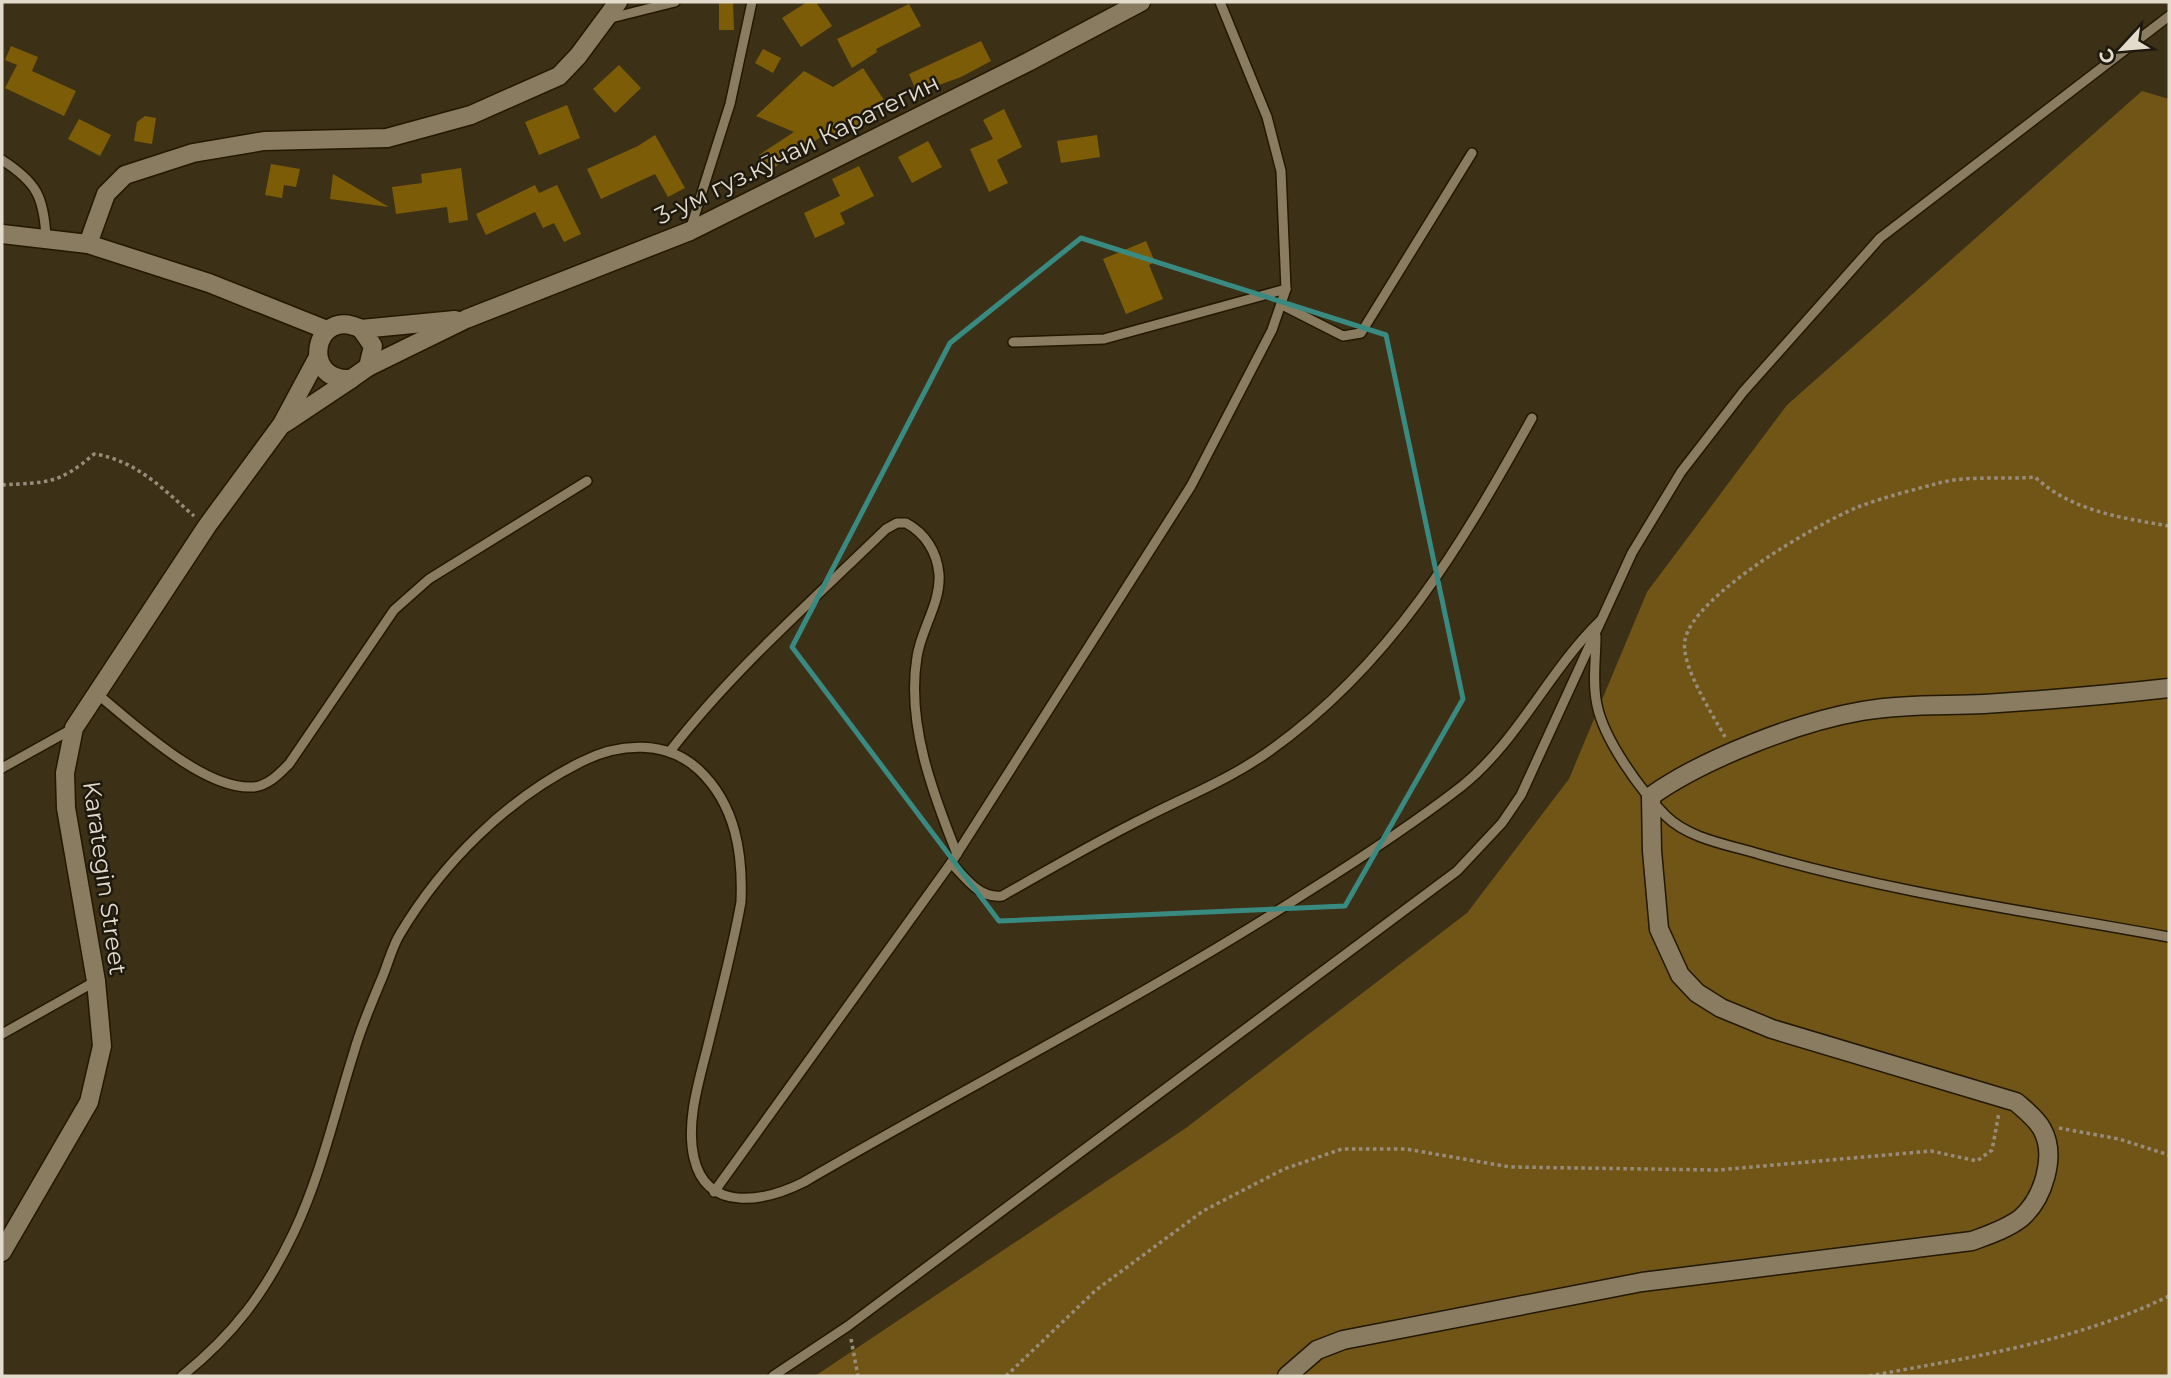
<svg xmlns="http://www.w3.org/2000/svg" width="2171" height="1378" font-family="Montserrat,sans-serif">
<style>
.green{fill:#715517}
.building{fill:#7d5c07}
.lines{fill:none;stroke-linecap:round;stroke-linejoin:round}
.lane-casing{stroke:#231801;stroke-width:12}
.street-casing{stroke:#231801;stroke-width:21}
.path{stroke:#978d7a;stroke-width:3.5;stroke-dasharray:3.5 3.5;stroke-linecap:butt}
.lane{stroke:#8a7c61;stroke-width:9}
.street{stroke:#8a7c61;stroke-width:18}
.marked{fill:none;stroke:#398a81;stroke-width:5;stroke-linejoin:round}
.labels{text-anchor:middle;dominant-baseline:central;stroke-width:5;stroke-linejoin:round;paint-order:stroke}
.street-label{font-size:24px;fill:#e3dbcc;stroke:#1e190e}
</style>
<rect width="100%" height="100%" fill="#3c3017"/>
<polygon class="green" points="2142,91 2169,99 2169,1376 815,1376 1186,1128 1467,913 1569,779 1647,592 1787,405"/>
<g class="building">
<polygon points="719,2 733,2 734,30 719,30"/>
<polygon points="807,2 816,2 832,26 801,47 782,18"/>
<polygon points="909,4 921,26 876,49 877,52 852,68 837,39"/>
<polygon points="981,41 991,61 961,77 917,93 909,74"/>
<polygon points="11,46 38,57 32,71 76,91 64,116 5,88 17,65 5,60"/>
<polygon points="763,49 781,58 773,73 755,63"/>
<polygon points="619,65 641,88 615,113 593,89"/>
<polygon points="863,68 884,100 860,115 865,124 833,141 830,131 769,171 759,155 794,132 756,116 804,71 833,87"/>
<polygon points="567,105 580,138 539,155 525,122"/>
<polygon points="1004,109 1022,147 997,160 1008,183 989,192 970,149 993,139 983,120"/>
<polygon points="145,116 156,118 152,144 134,141 137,122"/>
<polygon points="79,119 111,135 100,156 68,139"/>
<polygon points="655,135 685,188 668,197 655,174 601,199 587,169 638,146"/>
<polygon points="1097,135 1100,157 1061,163 1057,141"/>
<polygon points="928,141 942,167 912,183 898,157"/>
<polygon points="271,164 300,169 296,187 284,185 282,198 265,195"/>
<polygon points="859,166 874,196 840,213 845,224 815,238 804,213 840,196 832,179"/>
<polygon points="461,168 468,220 449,223 447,207 396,214 392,187 422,183 421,174"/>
<polygon points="333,174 389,207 330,199"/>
<polygon points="535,185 539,193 557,185 581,234 564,242 554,223 543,228 535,212 486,235 476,214"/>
<polygon points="1146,241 1155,262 1149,265 1163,299 1126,314 1103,259"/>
</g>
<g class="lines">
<g class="lane-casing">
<g id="lane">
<polyline points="607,19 675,2"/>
<path d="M2,160c34,22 42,36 44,78"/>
<polyline points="690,230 730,104 752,2"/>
<polyline points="1282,305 1343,336 1361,333 1472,153"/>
<polyline points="1013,342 1104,339 1286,289"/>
<path d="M1596,636c0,22 -4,46 1,69 7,35 44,86 69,111 23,23 64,29 93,38 135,39 273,58 410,83"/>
<path d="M96,693c37,30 107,97 157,94 15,-1 26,-13 36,-23l105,-154 35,-31 158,-98"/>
<path d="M671,750c63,-81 141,-149 215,-221l11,-6h9c19,10 31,29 33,51 2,29 -18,55 -22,83 -11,66 16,137 40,197"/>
<polyline points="2,768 72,729"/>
<path d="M951,863c15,15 28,36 51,33 48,-27 95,-55 144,-79 41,-21 84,-38 122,-65 123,-87 192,-205 264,-334"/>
<polyline points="2,1034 96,981"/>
<polyline points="714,1192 951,863 1191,486 1272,330 1286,289 1281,171 1267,117 1220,2"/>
<path d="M182,1376c52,-42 83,-83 112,-144 27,-57 41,-120 60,-180 7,-25 18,-50 28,-74 6,-14 10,-31 18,-44 43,-72 107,-135 181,-172 39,-20 86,-22 118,8 37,35 44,84 42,132 -8,45 -20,90 -31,135 -9,38 -25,83 -16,121 13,56 72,43 110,24 166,-97 338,-184 500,-288 54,-34 108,-69 158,-108 57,-46 87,-116 139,-166"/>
<polyline points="773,1376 848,1326 1457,871 1502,823 1521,795 1632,553 1681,472 1743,392 1880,238 2169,16"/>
</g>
</g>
<g class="street-casing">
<g id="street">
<polyline points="2,234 88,244"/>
<path d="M361,329l12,17 -5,21 -17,12c-52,3 -37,-74 10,-50l94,-9"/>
<polyline points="327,330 209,283 88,244 106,194 125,175 193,153 264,141 387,138 471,115 559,76 578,56 618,2"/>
<polyline points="368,367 466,319 690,231 1028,62 1141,2"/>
<polyline points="285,423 351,379"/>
<polyline points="2,1252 89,1102 102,1046 96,981 66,808 65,773 74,728 207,526 282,424 318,357"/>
<path d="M1287,1376l30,-26 26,-10 299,-58 330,-41c16,-6 35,-12 49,-23 22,-19 36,-62 21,-89 -6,-11 -17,-19 -26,-27l-244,-73 -51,-21 -24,-15 -17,-18 -21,-46 -7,-78 -1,-55c52,-37 147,-74 211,-85 40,-7 82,-5 122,-7 62,-4 123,-9 185,-16"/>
</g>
</g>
<g class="path">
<path d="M2,485c45,-3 56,0 92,-31 42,6 69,35 100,62"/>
<path d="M1725,737c-12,-22 -45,-72 -40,-97 8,-44 131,-116 173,-133 26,-10 55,-17 81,-24 30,-8 65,-3 96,-6 36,34 87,41 134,49"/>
<polyline points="2059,1128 2119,1139 2169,1155"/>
<polyline points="851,1339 858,1376"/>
<polyline points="1006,1376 1096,1290 1203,1211 1284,1169 1342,1149 1406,1149 1510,1167 1718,1170 1931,1151 1977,1161 1992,1150 1999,1113"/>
<path d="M1869,1376c103,-19 206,-34 300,-80"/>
</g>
<use href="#lane" class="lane"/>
<use href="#street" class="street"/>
</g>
<path class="marked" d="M1081,238l305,97 77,364 -118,207 -346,15 -207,-274 158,-304z"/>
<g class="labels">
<g class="street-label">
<text transform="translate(797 149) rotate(-26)">3-ум гуз.кӯчаи Каратегин</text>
<text transform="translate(105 878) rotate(82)">Karategin Street</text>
</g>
</g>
<rect width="2171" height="1378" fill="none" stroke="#e3dbcc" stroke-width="7"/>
<g transform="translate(2122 49) rotate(244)" stroke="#1e190e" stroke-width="5" paint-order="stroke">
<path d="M0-5L12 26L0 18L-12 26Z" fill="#e3dbcc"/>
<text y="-10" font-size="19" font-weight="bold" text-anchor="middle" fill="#e3dbcc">С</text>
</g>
</svg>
